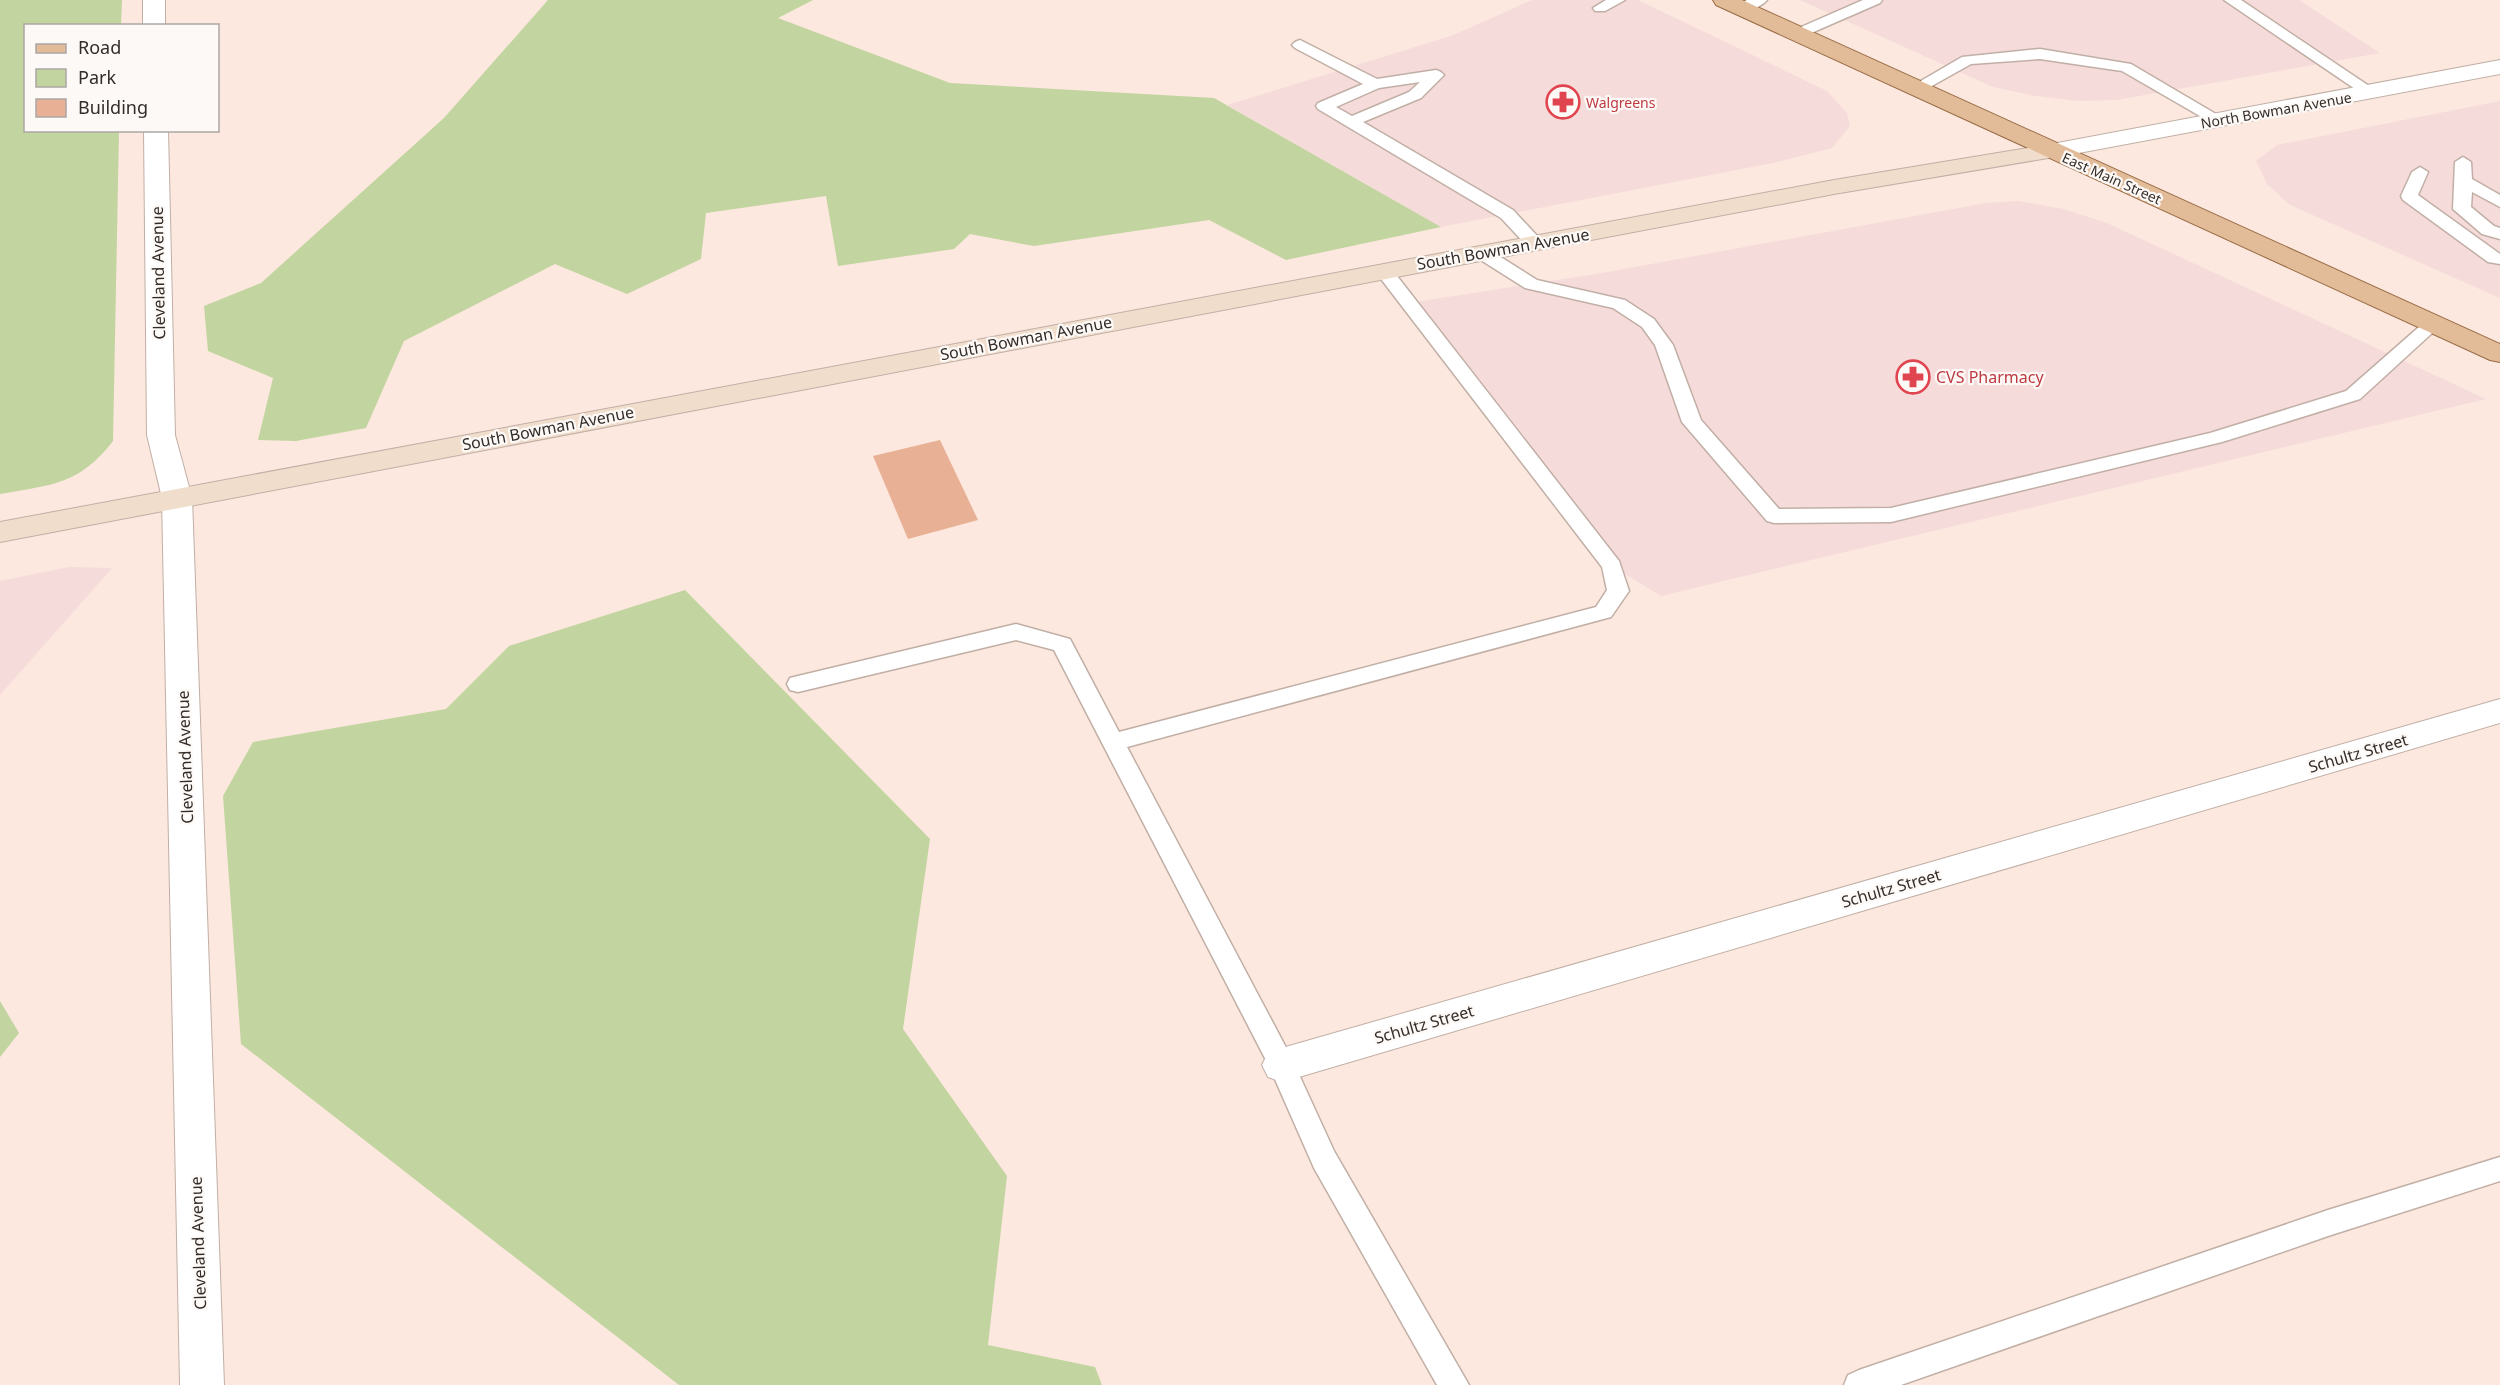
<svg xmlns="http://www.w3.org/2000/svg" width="2500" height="1385" font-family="'Noto Sans',sans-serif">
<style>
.commercial{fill:#f6dbdb}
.green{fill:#c2d49f}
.building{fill:#e8b094}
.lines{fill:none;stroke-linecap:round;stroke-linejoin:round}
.service-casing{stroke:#c1afa6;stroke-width:3}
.minor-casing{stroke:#c1afa6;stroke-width:2}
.tertiary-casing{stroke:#c1afa6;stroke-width:2}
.secondary-casing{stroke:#c1afa6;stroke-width:2}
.primary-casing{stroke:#986b45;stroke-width:2}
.service{fill:#fff;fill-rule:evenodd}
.minor{fill:#fff;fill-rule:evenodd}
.tertiary{fill:#fff;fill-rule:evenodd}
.secondary{fill:#f1ddcc;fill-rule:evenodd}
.primary{fill:#e2bb98;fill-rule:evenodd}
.labels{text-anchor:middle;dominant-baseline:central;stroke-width:4.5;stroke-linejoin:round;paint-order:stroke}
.far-health-label{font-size:14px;fill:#be3a42;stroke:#fdf9f7;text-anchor:start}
.far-street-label{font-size:14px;fill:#332c28;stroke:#fdf9f7}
.street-label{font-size:16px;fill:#332c28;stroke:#fdf9f7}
.health-label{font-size:16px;fill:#be3a42;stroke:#fdf9f7;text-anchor:start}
</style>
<rect width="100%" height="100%" fill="#fce8de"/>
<g class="commercial">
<polygon points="1532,0 1638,0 1827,91 1847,113 1850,126 1832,148 1773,163 1441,227 1227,105 1451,36"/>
<polygon points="1800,0 2299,0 2380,53 2117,100 2078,101 2035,96 1993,87"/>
<polygon points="2500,101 2500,298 2290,205 2267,184 2256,161 2277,145"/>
<polygon points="2018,201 2064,209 2107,223 2486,399 1661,596 1612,566 1409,303 1602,273 1986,203"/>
<polygon points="69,567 112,568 0,695 0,581"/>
</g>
<g class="green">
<path d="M0,0h122l-1,25 -95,1v104l93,1 -6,310c-34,44 -62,44 -113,53z"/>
<polygon points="548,0 813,0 778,18 950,83 1214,98 1441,227 1286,260 1209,220 1034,246 970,234 954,249 838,266 826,196 706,213 701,259 627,294 555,264 404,341 366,428 296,441 258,440 273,378 208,351 204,306 261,283 444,118"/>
<polygon points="685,590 930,839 903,1029 1007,1176 988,1345 1095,1367 1102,1385 679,1385 241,1044 223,796 253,742 446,709 509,646"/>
<polygon points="0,1001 19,1033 0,1057"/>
</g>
<polygon class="building" points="940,440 978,520 908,539 873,456"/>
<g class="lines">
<g class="service-casing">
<g id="service">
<polygon points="1606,0 1625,0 1605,11 1595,11 1593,8"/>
<path d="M1747,0h20c-6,7 -22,14 -32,11l-2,-3z"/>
<polygon points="1863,0 1882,0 1880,3 1802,37 1797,39 1789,34 1792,31"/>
<polygon points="2224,0 2241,0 2378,92 2376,95 2364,95"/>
<path d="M1300,40l77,39 59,-9 5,2 3,3 -23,23 -58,24 150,88 28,30 3,4 -3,4h-12l-28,-30 -183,-109 -2,-3 2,-3 45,-19 -68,-36 -3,-3 3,-3zM1420,82l-11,10 -57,24 -16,-9 43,-19z"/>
<polygon points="2040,49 2131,64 2226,120 2224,123 2212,123 2122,71 2040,59 1971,64 1921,92 1909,92 1907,89 1962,57"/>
<polygon points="2463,157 2471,162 2472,179 2500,195 2500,207 2472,192 2471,207 2494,226 2500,228 2500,239 2482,234 2453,209 2455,162"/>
<polygon points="2420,167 2428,172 2418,195 2500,254 2500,264 2488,262 2403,200 2401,196 2412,172"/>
<polygon points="1482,248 1488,249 1537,280 1625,300 1654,319 1673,345 1701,420 1779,509 1891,508 2210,433 2346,391 2427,320 2439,320 2442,324 2360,399 2222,442 1891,522 1774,523 1767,521 1682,422 1655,345 1642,327 1613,308 1525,288 1476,257 1473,253 1476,249"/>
<polygon points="1384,266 1390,267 1619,561 1629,591 1611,617 1127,747 1291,1057 1334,1151 1469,1385 1437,1385 1314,1168 1270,1068 1054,650 1016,640 798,692 790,690 787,684 790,678 798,676 1016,624 1070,639 1119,732 1596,607 1607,590 1602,567 1378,275 1375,271 1378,267"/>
<polygon points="2500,1157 2500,1181 2328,1236 1901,1385 1844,1385 1848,1375 1859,1370 2328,1210"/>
</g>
</g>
<g class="minor-casing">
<g id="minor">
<rect x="143" y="0" width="22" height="26"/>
<polygon points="144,130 168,130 175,435 192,498 224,1385 180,1385 162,498 147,435"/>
<polygon points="2500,699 2500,723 1282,1082 1268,1077 1262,1065 1268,1053 1282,1048"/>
</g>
</g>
<g class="tertiary-casing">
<polygon id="tertiary" points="2500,60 2500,74 2052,158 2044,156 2040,151 2044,146 2052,144"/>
</g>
<g class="secondary-casing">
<polygon id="secondary" points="2052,144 2060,146 2064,151 2060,156 1834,194 0,542 0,522 1834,180"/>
</g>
<g class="primary-casing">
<polygon id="primary" points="1713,0 1742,0 2500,344 2500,362 2490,360 1716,5"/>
</g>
<use href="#service" class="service"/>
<use href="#minor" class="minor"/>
<use href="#tertiary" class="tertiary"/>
<use href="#secondary" class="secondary"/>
<use href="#primary" class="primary"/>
</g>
<defs>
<g id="pharmacy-ring" transform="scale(1.725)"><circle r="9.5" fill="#fdf9f7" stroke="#e0444e" stroke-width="1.5"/><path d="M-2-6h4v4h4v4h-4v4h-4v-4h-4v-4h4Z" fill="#e0444e"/></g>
</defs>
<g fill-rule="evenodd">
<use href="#pharmacy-ring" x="1563" y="102"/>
<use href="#pharmacy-ring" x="1913" y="377"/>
</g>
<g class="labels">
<g class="far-health-label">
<text x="1586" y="102">Walgreens</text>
</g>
<g class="far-street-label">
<text transform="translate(2276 110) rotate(-10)">North Bowman Avenue</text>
<text transform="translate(2112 178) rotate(24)">East Main Street</text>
</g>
<g class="street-label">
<text transform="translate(1503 249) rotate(-10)">South Bowman Avenue</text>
<text transform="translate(158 273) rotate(-91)">Cleveland Avenue</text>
<text transform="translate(1026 338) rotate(-11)">South Bowman Avenue</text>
<text transform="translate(548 428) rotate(-11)">South Bowman Avenue</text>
<text transform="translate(2358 753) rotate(-16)">Schultz Street</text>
<text transform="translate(185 757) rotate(-92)">Cleveland Avenue</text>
<text transform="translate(1891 888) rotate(-16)">Schultz Street</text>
<text transform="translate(1424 1024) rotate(-16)">Schultz Street</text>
<text transform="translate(198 1243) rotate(-92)">Cleveland Avenue</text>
</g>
<g class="health-label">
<text x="1936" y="377">CVS Pharmacy</text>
</g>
</g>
<rect x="24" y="24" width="195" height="108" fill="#fdf9f7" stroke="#aca7a4" stroke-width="1.5"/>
<rect x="36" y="44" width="30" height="9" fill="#e2bb98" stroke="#aca7a4" stroke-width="1.5"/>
<text x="78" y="54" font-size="18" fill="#332c28">Road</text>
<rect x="36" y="69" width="30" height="18" fill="#c2d49f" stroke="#aca7a4" stroke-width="1.5"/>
<text x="78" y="84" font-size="18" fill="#332c28">Park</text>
<rect x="36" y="99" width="30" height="18" fill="#e8b094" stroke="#aca7a4" stroke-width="1.5"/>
<text x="78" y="114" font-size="18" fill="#332c28">Building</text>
</svg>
